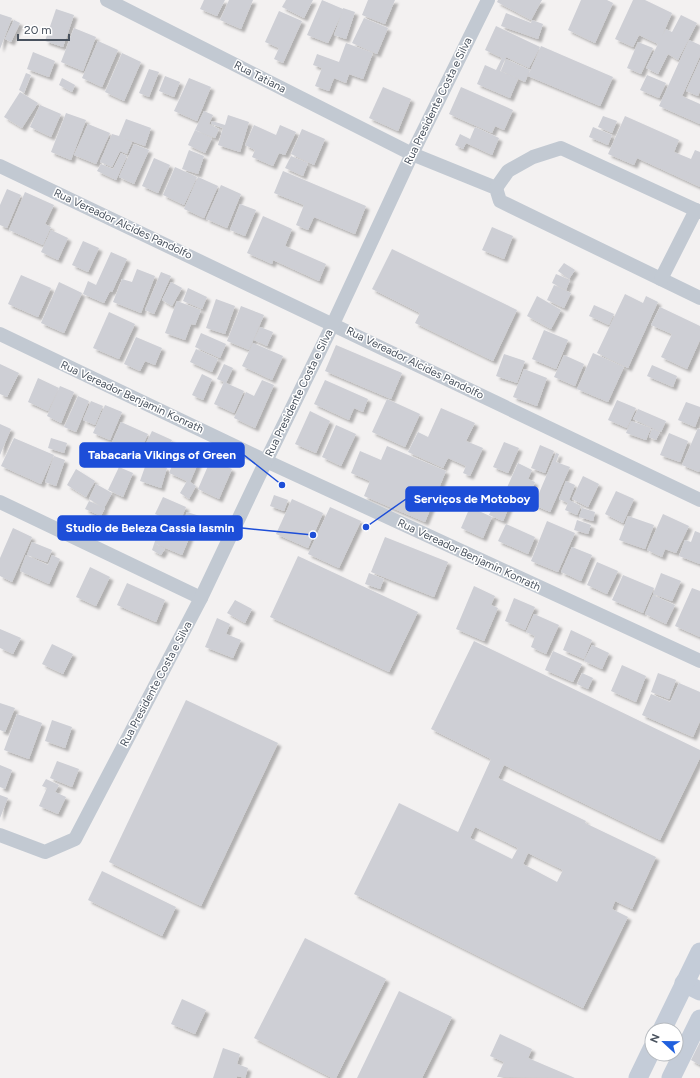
<svg xmlns="http://www.w3.org/2000/svg" width="700" height="1078" font-family="Figtree,sans-serif">
<style>
.building{fill:#cecfd5;fill-rule:evenodd;filter:url(#shadow)}
.lines{fill:none;stroke-linecap:round;stroke-linejoin:round}
.minor{stroke:#c2c9d2;stroke-width:14}
.secondary{stroke:#c4ccd8;stroke-width:19}
.labels{text-anchor:middle;dominant-baseline:central;stroke-width:3;stroke-linejoin:round;paint-order:stroke}
.street-label{font-size:11px;fill:#49525e;stroke:#fff}
.leader{fill:none;stroke:#1d4ed8;stroke-width:1.5}
.callout-dot{fill:#1d4ed8;stroke:#fff;stroke-width:1.5}
.callout{fill:#1d4ed8;stroke:#1d4ed8;stroke-width:1.5}
.callout-label{font-size:12px;text-anchor:middle;font-weight:bold;fill:#fff}
</style>
<defs>
<filter id="shadow"><feDropShadow dx="3.5" dy="3.5" stdDeviation="1" flood-color="#0004"/></filter>
</defs>
<rect width="100%" height="100%" fill="#f3f1f1"/>
<g class="building">
<polygon points="204,0 225,0 217,16 200,9"/>
<polygon points="229,0 253,0 241,29 220,20"/>
<polygon points="286,0 313,0 304,18 282,7"/>
<polygon points="322,0 343,9 343,8 355,12 346,39 334,35 342,13 328,43 307,35"/>
<polygon points="368,0 395,0 385,24 362,15"/>
<polygon points="498,0 542,0 531,20 497,2"/>
<polygon points="581,0 607,0 613,3 595,43 568,30"/>
<polygon points="633,0 645,0 672,13 662,36 666,29 672,32 681,15 697,23 678,60 668,54 658,74 646,68 658,44 639,35 633,47 615,39"/>
<polygon points="56,9 74,15 63,47 45,41"/>
<polygon points="279,11 302,21 283,63 274,59 279,48 265,42"/>
<polygon points="506,13 531,23 532,20 543,24 538,39 501,26"/>
<polygon points="0,14 12,18 0,49"/>
<polygon points="364,18 388,28 377,54 352,43"/>
<polygon points="14,20 20,23 11,42 5,39"/>
<polygon points="496,26 540,47 529,68 506,57 500,71 518,79 510,98 477,84 485,65 496,70 502,58 485,50"/>
<polygon points="74,28 96,37 83,71 61,62"/>
<polygon points="689,40 700,45 700,56 682,96 700,104 700,124 659,106"/>
<polygon points="98,41 118,50 102,87 82,78"/>
<polygon points="638,42 653,48 641,74 627,68"/>
<polygon points="346,43 373,53 363,79 349,74 346,83 334,78 329,91 315,86 322,68 313,65 317,54 339,62"/>
<polygon points="541,46 613,77 600,106 528,76"/>
<polygon points="33,52 55,61 49,77 27,69"/>
<polygon points="122,53 141,62 124,101 105,92"/>
<polygon points="506,59 530,70 525,82 501,71"/>
<polygon points="700,60 700,91 698,96 686,91"/>
<polygon points="149,69 159,72 149,97 139,93"/>
<polygon points="26,73 31,75 24,93 19,90"/>
<polygon points="647,75 666,83 659,98 640,90"/>
<polygon points="165,76 180,82 174,97 159,91"/>
<polygon points="62,78 75,85 72,92 59,85"/>
<polygon points="189,78 211,87 197,121 174,111"/>
<polygon points="383,87 411,99 398,131 369,118"/>
<polygon points="461,87 513,110 504,130 495,126 492,133 449,114"/>
<polygon points="20,92 38,103 22,128 4,117"/>
<polygon points="40,105 61,114 51,137 30,127"/>
<polygon points="204,111 213,115 209,124 207,123 219,129 215,138 195,130"/>
<polygon points="66,113 86,120 71,160 51,152"/>
<polygon points="228,115 249,122 240,152 218,145 223,128 211,124 212,121 225,125"/>
<polygon points="603,116 617,121 612,133 598,127"/>
<polygon points="625,116 679,140 674,152 691,159 695,150 700,152 700,187 637,158 634,165 608,154"/>
<polygon points="126,119 151,128 145,146 123,138 132,142 127,154 120,151 112,167 100,162 112,134 119,136"/>
<polygon points="88,124 110,133 96,164 74,155"/>
<polygon points="254,125 276,135 280,125 296,132 285,155 279,153 273,166 252,157 255,150 245,145"/>
<polygon points="475,127 499,138 492,155 466,143 463,149 455,145 460,134 470,139"/>
<polygon points="593,127 612,135 608,145 589,137"/>
<polygon points="302,129 325,139 314,165 291,154"/>
<polygon points="195,130 212,138 205,153 188,145"/>
<polygon points="134,144 149,150 134,184 119,177"/>
<polygon points="189,150 204,156 198,174 182,169"/>
<polygon points="121,153 127,156 116,180 97,171 101,164 113,169"/>
<polygon points="291,156 308,163 303,176 285,168"/>
<polygon points="154,158 170,165 158,193 142,186"/>
<polygon points="175,167 197,177 184,205 163,195"/>
<polygon points="283,171 366,206 355,234 314,217 308,230 296,225 304,205 274,193"/>
<polygon points="198,177 218,186 204,218 184,209"/>
<polygon points="221,185 241,194 227,228 206,219"/>
<polygon points="7,189 21,195 7,228 0,225 0,205"/>
<polygon points="25,192 54,205 45,224 51,227 43,245 9,230"/>
<polygon points="240,204 256,210 245,236 230,230"/>
<polygon points="263,216 292,229 285,246 326,264 319,281 273,260 272,264 247,253"/>
<polygon points="492,227 513,236 504,259 482,250"/>
<polygon points="51,230 68,238 58,260 41,252"/>
<polygon points="83,241 99,248 88,272 72,265"/>
<polygon points="392,249 517,310 493,361 415,323 420,313 372,289"/>
<polygon points="111,252 127,259 112,292 110,291 104,303 83,294 88,281 96,285"/>
<polygon points="564,263 575,270 569,279 558,271"/>
<polygon points="137,269 155,276 141,313 113,302 122,279 132,282"/>
<polygon points="161,272 171,276 154,314 145,310"/>
<polygon points="556,274 570,280 566,290 552,283"/>
<polygon points="21,275 51,288 38,317 8,304"/>
<polygon points="59,282 82,293 64,333 41,323"/>
<polygon points="171,282 182,288 172,306 162,300"/>
<polygon points="554,285 571,293 564,308 547,300"/>
<polygon points="188,288 207,297 202,309 183,301"/>
<polygon points="625,294 643,303 646,296 658,302 628,368 597,353"/>
<polygon points="537,296 561,310 551,329 527,316"/>
<polygon points="216,299 235,306 225,334 206,328"/>
<polygon points="177,301 201,310 195,325 191,324 185,340 165,333"/>
<polygon points="594,305 614,314 609,325 589,316"/>
<polygon points="241,306 264,315 249,350 227,341"/>
<polygon points="660,307 700,326 700,340 687,369 661,357 672,334 651,325"/>
<polygon points="109,312 135,324 119,359 93,348"/>
<polygon points="260,327 273,332 267,346 254,340"/>
<polygon points="544,330 568,340 556,369 532,359"/>
<polygon points="201,333 226,344 220,358 195,347"/>
<polygon points="136,337 162,348 155,365 145,361 140,371 124,364"/>
<polygon points="253,343 283,356 272,380 242,366"/>
<polygon points="336,345 402,373 391,399 325,371"/>
<polygon points="196,349 218,359 212,372 190,362"/>
<polygon points="593,353 624,367 608,402 577,389"/>
<polygon points="504,354 525,361 517,383 496,376"/>
<polygon points="564,355 584,364 575,386 554,377"/>
<polygon points="0,364 19,373 7,397 0,394"/>
<polygon points="224,364 233,368 226,383 244,391 234,413 214,404 224,382 217,379"/>
<polygon points="652,365 677,376 673,387 647,376"/>
<polygon points="524,369 547,378 537,406 513,397"/>
<polygon points="202,374 212,379 203,400 192,395"/>
<polygon points="38,378 59,388 48,411 28,402"/>
<polygon points="262,380 274,385 255,428 234,418 246,392 254,396"/>
<polygon points="325,380 368,399 363,412 354,408 349,420 314,404"/>
<polygon points="60,386 74,392 61,423 47,416"/>
<polygon points="78,396 89,401 76,432 64,427"/>
<polygon points="387,399 420,414 405,447 372,432"/>
<polygon points="617,400 636,408 627,428 608,420"/>
<polygon points="91,401 103,406 95,425 83,420"/>
<polygon points="686,402 700,407 700,414 695,427 678,420"/>
<polygon points="105,405 122,412 110,440 93,433"/>
<polygon points="441,408 475,423 466,441 483,448 470,476 463,473 466,466 448,458 443,468 408,452 418,432 428,437"/>
<polygon points="638,409 666,421 661,432 633,419"/>
<polygon points="310,411 330,421 316,453 295,444"/>
<polygon points="631,421 651,428 646,440 626,433"/>
<polygon points="121,422 148,434 137,458 144,460 144,461 110,447"/>
<polygon points="0,424 11,429 0,455"/>
<polygon points="336,425 356,434 341,466 322,457"/>
<polygon points="698,428 700,429 700,469 699,472 682,465"/>
<polygon points="652,429 660,432 656,440 649,437"/>
<polygon points="152,431 172,440 161,463 141,454"/>
<polygon points="669,433 688,441 680,462 660,455"/>
<polygon points="14,438 54,455 41,484 1,466"/>
<polygon points="51,438 67,443 64,453 48,448"/>
<polygon points="504,442 519,448 508,473 493,467"/>
<polygon points="181,445 202,454 190,482 196,486 189,499 180,493 187,481 169,473"/>
<polygon points="540,445 554,451 545,473 531,468"/>
<polygon points="387,446 446,471 425,522 364,496 370,481 351,473 360,451 381,460"/>
<polygon points="556,453 559,454 556,462 570,467 550,512 534,505"/>
<polygon points="54,456 65,460 56,486 45,482"/>
<polygon points="211,459 232,469 219,499 198,489"/>
<polygon points="147,461 167,468 161,488 140,481"/>
<polygon points="518,463 532,470 528,479 535,482 527,501 505,492"/>
<polygon points="119,467 133,473 123,497 108,490"/>
<polygon points="76,469 95,481 86,497 67,485"/>
<polygon points="583,476 599,484 588,507 572,499"/>
<polygon points="566,481 575,485 569,500 581,506 577,515 565,510 568,503 559,499"/>
<polygon points="96,484 112,493 104,508 89,499"/>
<polygon points="616,491 634,499 623,523 605,514"/>
<polygon points="274,495 288,500 284,511 270,506"/>
<polygon points="498,496 511,502 503,521 489,515"/>
<polygon points="163,497 186,507 179,524 155,514"/>
<polygon points="292,499 323,513 308,548 276,534"/>
<polygon points="89,501 105,508 101,516 85,509"/>
<polygon points="330,507 361,521 339,568 308,554"/>
<polygon points="470,507 492,517 483,538 461,528"/>
<polygon points="582,508 595,512 593,521 579,517"/>
<polygon points="187,512 206,518 200,535 181,528"/>
<polygon points="663,514 689,526 676,553 665,549 662,557 647,550"/>
<polygon points="628,516 654,525 645,549 619,540"/>
<polygon points="577,520 591,525 588,534 574,530"/>
<polygon points="547,521 575,533 558,572 531,561"/>
<polygon points="161,523 190,536 182,555 156,544 165,549 161,555 152,550"/>
<polygon points="506,524 535,537 528,554 498,541"/>
<polygon points="13,528 32,537 12,582 0,576 0,558"/>
<polygon points="695,531 700,533 700,564 679,556 685,540 691,542"/>
<polygon points="385,537 448,562 434,597 371,572"/>
<polygon points="32,542 52,550 47,562 27,555"/>
<polygon points="572,547 592,555 581,581 561,572"/>
<polygon points="26,555 48,565 52,555 60,559 49,584 20,571"/>
<polygon points="298,556 418,612 389,672 270,617"/>
<polygon points="597,562 618,571 607,594 587,585"/>
<polygon points="90,567 110,577 96,606 76,597"/>
<polygon points="369,573 384,579 380,589 365,584"/>
<polygon points="661,573 681,581 672,601 653,594"/>
<polygon points="623,575 654,588 643,613 612,600"/>
<polygon points="127,583 165,600 156,622 117,605"/>
<polygon points="474,586 495,596 491,605 498,608 484,641 456,629"/>
<polygon points="692,588 700,591 700,637 675,626"/>
<polygon points="653,595 675,605 666,624 645,614"/>
<polygon points="514,598 535,607 525,630 505,621"/>
<polygon points="235,600 252,609 245,623 227,613"/>
<polygon points="534,614 559,625 546,654 531,647 535,636 526,632"/>
<polygon points="217,618 230,624 226,634 241,640 233,658 205,647"/>
<polygon points="0,629 21,638 13,654 0,648"/>
<polygon points="571,630 592,640 584,659 563,650"/>
<path d="M474,641l226,109v8l-40,82 -156,-75 -6,13 88,43 -1,2 71,34 -24,52 -17,-8 -3,8 16,8 -45,91 -229,-114 45,-91 59,29 33,-73 -60,-30zM475,827l43,21 -6,11 -42,-21zM528,853l35,17 -6,12 -34,-18z"/>
<polygon points="52,644 73,654 63,674 42,664"/>
<polygon points="592,645 609,653 602,669 584,661"/>
<polygon points="553,651 582,664 573,682 545,670"/>
<polygon points="622,665 646,676 636,702 611,691"/>
<polygon points="582,673 593,678 588,689 577,684"/>
<polygon points="658,673 676,680 669,699 651,692"/>
<polygon points="679,683 700,692 700,721 693,737 642,715 651,694 670,702"/>
<polygon points="186,700 278,743 201,906 109,862"/>
<polygon points="0,703 15,708 5,732 0,730"/>
<polygon points="17,714 42,723 29,759 4,750"/>
<polygon points="52,720 72,727 65,748 45,741"/>
<polygon points="57,761 79,769 72,787 50,778"/>
<polygon points="0,765 12,770 5,789 0,787"/>
<polygon points="46,779 59,785 55,792 66,797 58,814 39,806 47,788 42,786"/>
<polygon points="0,795 8,798 0,818"/>
<polygon points="102,871 176,907 162,936 88,900"/>
<polygon points="305,938 386,979 336,1078 332,1078 254,1038"/>
<polygon points="399,991 452,1017 422,1078 357,1078"/>
<polygon points="182,999 206,1010 195,1034 171,1024"/>
<polygon points="500,1034 532,1049 528,1058 575,1078 497,1077 504,1062 490,1056"/>
<polygon points="700,1042 700,1065 691,1060"/>
<polygon points="223,1048 240,1054 237,1064 248,1068 245,1078 237,1076 237,1078 213,1078"/>
</g>
<g class="lines">
<g class="minor">
<polyline points="107,0 412,154 496,188 500,201 700,298"/>
<polyline points="0,166 700,500"/>
<polyline points="496,188 508,171 533,157 561,148 700,212"/>
<polyline points="661,279 696,210"/>
<polyline points="0,334 266,461 700,661"/>
<polyline points="0,502 201,598"/>
<polyline points="0,835 45,852 75,839 201,598 266,461 333,324 412,154 488,0"/>
</g>
<g class="secondary">
<polyline points="684,983 700,991"/>
<polyline points="662,1030 700,952"/>
<polyline points="638,1078 652,1049"/>
<polyline points="671,1078 700,1019"/>
</g>
</g>
<g class="labels">
<g class="street-label">
<text transform="translate(260 77) rotate(27)">Rua Tatiana</text>
<text transform="translate(438 101) rotate(-64)">Rua Presidente Costa e Silva</text>
<text transform="translate(123 224) rotate(25)">Rua Vereador Alcides Pandolfo</text>
<text transform="translate(415 363) rotate(26)">Rua Vereador Alcides Pandolfo</text>
<text transform="translate(299 393) rotate(-64)">Rua Presidente Costa e Silva</text>
<text transform="translate(132 397) rotate(25)">Rua Vereador Benjamin Konrath</text>
<text transform="translate(469 555) rotate(25)">Rua Vereador Benjamin Konrath</text>
<text transform="translate(156 684) rotate(-62)">Rua Presidente Costa e Silva</text>
</g>
</g>
<path class="leader" d="M282 485L244 455M366 527L406 499M313 535L242 528"/>
<g class="callout-dot">
<circle cx="282" cy="485" r="4"/>
<circle cx="366" cy="527" r="4"/>
<circle cx="313" cy="535" r="4"/>
</g>
<g class="callout">
<rect x="80" y="443" width="164" height="24" rx="4"/>
<rect x="406" y="487" width="132" height="24" rx="4"/>
<rect x="58" y="516" width="184" height="24" rx="4"/>
</g>
<g class="callout-label">
<text x="162" y="459">Tabacaria Vikings of Green</text>
<text x="472" y="503">Serviços de Motoboy</text>
<text x="150" y="532">Studio de Beleza Cassia Iasmin</text>
</g>
<g transform="translate(664 1042) rotate(292)"><circle r="19" fill="#ffffff" stroke="#b6babf"/>
<path d="M0-3L7 15L0 10L-7 15Z" fill="#2060de"/>
<text y="-6" font-size="11" font-weight="bold" text-anchor="middle" fill="#49525e">N</text>
</g>
<path d="M18 34v6h51v-6" fill="none" stroke="#49525e" stroke-width="2"/>
<text x="24" y="34" font-size="12" fill="#49525e" stroke="#ffffff" stroke-width="3" paint-order="stroke">20 m</text>
</svg>
